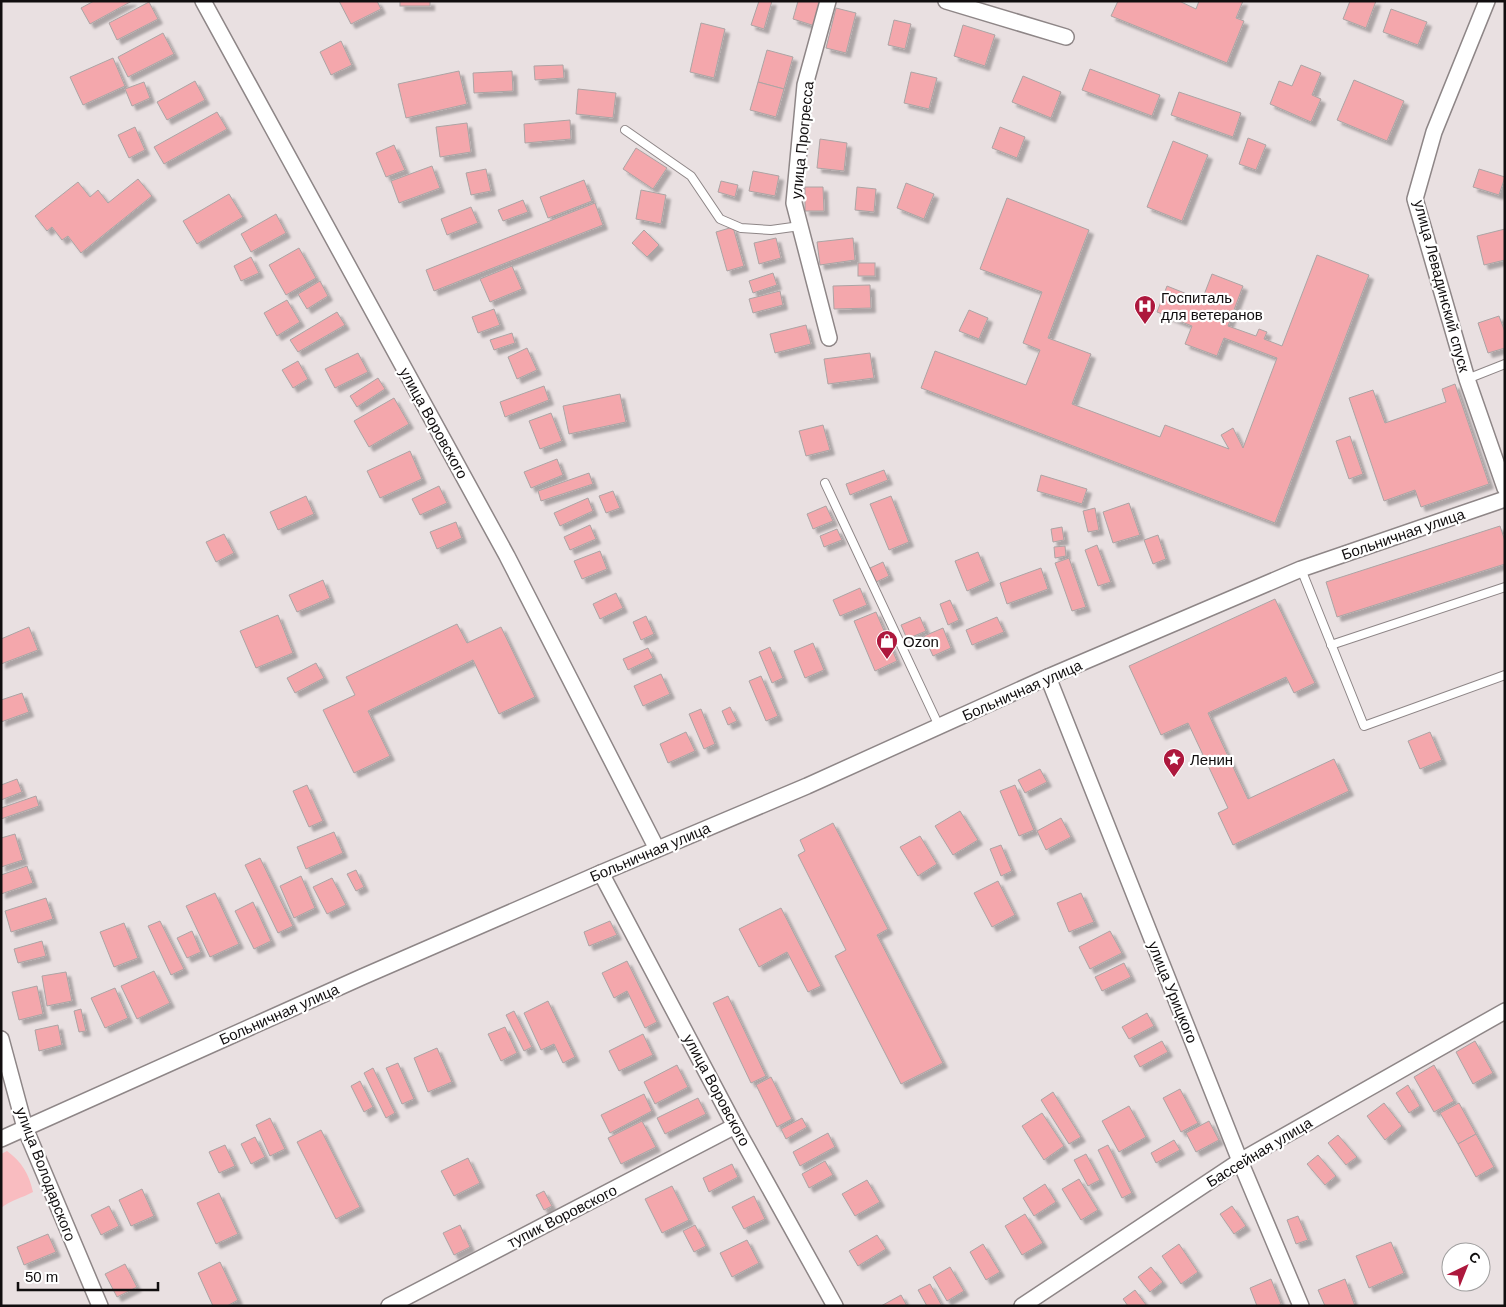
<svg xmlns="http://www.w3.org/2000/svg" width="1506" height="1307" font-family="Arial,sans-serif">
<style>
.green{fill:#f9bcc0}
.building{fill:#f4a7ac;stroke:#aca4a4;filter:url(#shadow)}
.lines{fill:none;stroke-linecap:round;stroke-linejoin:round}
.service-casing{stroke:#8e8687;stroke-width:10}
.minor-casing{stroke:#8e8687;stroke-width:18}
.service{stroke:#fff;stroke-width:8}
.minor{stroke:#fff;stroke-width:15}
.labels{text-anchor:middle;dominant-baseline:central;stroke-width:4.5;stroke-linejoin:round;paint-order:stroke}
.street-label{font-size:15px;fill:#110e0f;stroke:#fff}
.poi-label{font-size:15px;fill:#110e0f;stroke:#fff;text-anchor:start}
</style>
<defs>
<filter id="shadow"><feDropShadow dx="4.5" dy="4.5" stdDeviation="1" flood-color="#0004"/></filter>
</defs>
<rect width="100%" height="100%" fill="#e9e0e1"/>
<path class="green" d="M7,1151c15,11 22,23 26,41 -11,6 -22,8 -32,16v-54z"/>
<g class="building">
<polygon points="94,1 132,1 90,24 81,8"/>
<polygon points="339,1 377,1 381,9 351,24"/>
<rect x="400" y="1" width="30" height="5"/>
<polygon points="759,1 772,1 764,29 751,25"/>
<polygon points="798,1 822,1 815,26 793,19"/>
<polygon points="1118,1 1179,1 1196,9 1199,1 1243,1 1236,18 1244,21 1227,63 1111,16"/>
<polygon points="1350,1 1376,1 1366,28 1343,19"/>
<polygon points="149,2 158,19 117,40 109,23"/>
<polygon points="836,8 856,13 846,53 826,48"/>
<polygon points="1391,9 1427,22 1418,45 1383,32"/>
<polygon points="894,20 911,24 905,49 888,45"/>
<polygon points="701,23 725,29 714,78 690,72"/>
<polygon points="963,25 995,35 985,66 954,56"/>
<polygon points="163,33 174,54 128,77 118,57"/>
<polygon points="341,41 352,65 331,75 320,52"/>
<polygon points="767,50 793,57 784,89 758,82"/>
<polygon points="113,58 125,86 83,105 70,77"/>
<polygon points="563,65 564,78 535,80 534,66"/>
<polygon points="1301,65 1321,73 1312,95 1321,99 1311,122 1270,104 1279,81 1292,86"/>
<polygon points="1090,69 1160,95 1152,116 1082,90"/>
<polygon points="459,71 467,104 406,118 398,84"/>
<polygon points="512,71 513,91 474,93 473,73"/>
<polygon points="911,72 937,78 929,109 904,103"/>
<polygon points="1023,76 1061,92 1051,118 1012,102"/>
<polygon points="1354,80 1404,101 1387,141 1337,120"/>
<polygon points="195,81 205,100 167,120 157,102"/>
<polygon points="144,82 150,98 132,106 125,89"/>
<polygon points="758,82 784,89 776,117 750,110"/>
<polygon points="578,89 616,93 613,118 576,114"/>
<polygon points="1179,92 1241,113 1233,137 1171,115"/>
<polygon points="217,112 227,129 164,164 154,147"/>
<polygon points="570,120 571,139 525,143 524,124"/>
<polygon points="467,123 471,152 440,157 436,127"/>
<polygon points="135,127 145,150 129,158 118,135"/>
<polygon points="1000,127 1025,137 1017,158 992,148"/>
<polygon points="1248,138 1266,145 1256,170 1239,164"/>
<polygon points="820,139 847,143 844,171 817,168"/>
<polygon points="1173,141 1208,155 1182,221 1147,207"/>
<polygon points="394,145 405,170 386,177 376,153"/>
<polygon points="636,148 667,168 653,189 623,169"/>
<polygon points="432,166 440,188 399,203 391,181"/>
<polygon points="486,169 491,191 471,195 466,173"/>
<polygon points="1479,169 1505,177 1499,195 1473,187"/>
<polygon points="753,171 779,176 775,196 749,191"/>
<polygon points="138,179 152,196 81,253 68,236 62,240 52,227 47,231 35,216 78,182 90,197 98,190 108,203"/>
<polygon points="584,180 592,201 548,218 540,197"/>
<polygon points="721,181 738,185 735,197 718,192"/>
<polygon points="906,183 934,194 924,219 897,208"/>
<polygon points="805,187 823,187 824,211 805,211"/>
<polygon points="857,187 876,189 874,212 855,210"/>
<polygon points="641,190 666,195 661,224 636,219"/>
<polygon points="229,194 243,217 197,244 183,221"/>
<polygon points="1007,198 1089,230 1048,338 1091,354 1072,404 1160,437 1165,425 1229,449 1221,435 1233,428 1243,448 1277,358 1224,338 1217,356 1185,344 1192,326 1157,312 1167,286 1202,300 1212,274 1243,286 1228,326 1256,336 1259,329 1267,332 1264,339 1282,346 1317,255 1369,275 1275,523 921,388 935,351 1026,385 1040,350 1023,343 1042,292 980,269"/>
<polygon points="523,200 528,212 503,221 498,210"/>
<polygon points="595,203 603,225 434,291 426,270"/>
<polygon points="471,207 478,223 447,235 441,219"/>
<polygon points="276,214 286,233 251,252 241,234"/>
<polygon points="733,227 744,266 727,271 716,232"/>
<polygon points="1505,229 1505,260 1484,265 1477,236"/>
<polygon points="644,230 659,245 647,257 632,243"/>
<polygon points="776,238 781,258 759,264 754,243"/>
<polygon points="853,238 855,260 820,265 817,242"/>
<polygon points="299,248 316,278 286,295 269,265"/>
<polygon points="251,257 259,273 241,281 234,266"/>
<rect x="858" y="263" width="17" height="13"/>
<polygon points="512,266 522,289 490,302 480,279"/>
<polygon points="773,273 777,285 753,293 749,281"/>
<polygon points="320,281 328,296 307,309 298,294"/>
<polygon points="870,285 871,308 834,309 833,286"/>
<polygon points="780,291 783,305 753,313 749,299"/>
<polygon points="287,300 300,322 277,336 264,313"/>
<polygon points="494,309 500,325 478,333 472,317"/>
<polygon points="969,310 988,318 979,339 959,331"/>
<polygon points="337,312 345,325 298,352 290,340"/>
<polygon points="1499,316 1505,332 1505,348 1488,353 1478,323"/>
<polygon points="806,325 811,344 775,353 770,334"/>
<polygon points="512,333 515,343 494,350 490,340"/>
<polygon points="527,348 537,370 517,379 508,357"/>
<polygon points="358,353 368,372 335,388 325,369"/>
<polygon points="870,353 874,378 828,384 824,359"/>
<polygon points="298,361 308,379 293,388 282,370"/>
<polygon points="378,378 385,389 357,407 350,396"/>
<polygon points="1455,384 1489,484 1421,507 1415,490 1384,501 1349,398 1373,390 1385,423 1446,402 1442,389"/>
<polygon points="544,386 549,400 505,417 500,402"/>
<polygon points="620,394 626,422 569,434 563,406"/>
<polygon points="394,398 409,424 369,447 354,421"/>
<polygon points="551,413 562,441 540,449 529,421"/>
<polygon points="823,425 830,450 806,456 799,431"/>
<polygon points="1350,436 1363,474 1349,479 1336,441"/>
<polygon points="410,451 422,479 380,498 367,471"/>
<polygon points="557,459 563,475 531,488 524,472"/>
<polygon points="884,470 888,480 850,495 846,484"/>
<polygon points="589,473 593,484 541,501 538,491"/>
<polygon points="1041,475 1087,489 1082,504 1037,491"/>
<polygon points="439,486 447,503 420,515 412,499"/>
<polygon points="613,491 620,508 606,513 599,496"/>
<polygon points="306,496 314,514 278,530 270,512"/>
<polygon points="891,496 909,542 889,550 870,504"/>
<polygon points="588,498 593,511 560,526 554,513"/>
<polygon points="1129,503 1140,535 1113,543 1103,512"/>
<polygon points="826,506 833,521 813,529 807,514"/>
<polygon points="1095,508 1099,530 1088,532 1083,511"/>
<polygon points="456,522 462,538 437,549 430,532"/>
<polygon points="590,525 596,539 570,550 564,537"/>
<polygon points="1500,526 1505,541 1505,564 1337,617 1326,582"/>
<polygon points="1062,527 1064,540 1053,542 1051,529"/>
<polygon points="837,529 842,540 824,547 820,536"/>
<polygon points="224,534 234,553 216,562 206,542"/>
<polygon points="1158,535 1166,559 1153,564 1144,540"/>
<polygon points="1097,545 1111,582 1098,586 1085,550"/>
<polygon points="1065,546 1066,556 1055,558 1054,547"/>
<polygon points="600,551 607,569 582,579 574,561"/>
<polygon points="978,552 990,581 967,591 955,561"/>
<polygon points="1069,558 1086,607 1072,611 1055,563"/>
<polygon points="883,562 889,576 876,582 870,568"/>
<polygon points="1041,568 1048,589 1007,604 1000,583"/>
<polygon points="323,580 330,598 297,612 289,595"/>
<polygon points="860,588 867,605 840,616 833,600"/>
<polygon points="616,593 623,608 600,619 593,604"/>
<polygon points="1275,599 1315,683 1294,693 1286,677 1208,713 1248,799 1334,759 1349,791 1233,845 1218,813 1228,808 1188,723 1161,735 1129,666"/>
<polygon points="950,600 959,620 948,625 940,604"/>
<polygon points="876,612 897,661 875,671 854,621"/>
<polygon points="278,615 293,653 256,668 240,631"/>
<polygon points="646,616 654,634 641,640 633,622"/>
<polygon points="920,617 926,631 907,639 901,625"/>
<polygon points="997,617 1004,632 972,645 966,630"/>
<polygon points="457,624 467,643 501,627 535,697 499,714 473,660 368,711 390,756 354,773 323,710 355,695 346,677"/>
<polygon points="29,627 38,650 1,664 1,639"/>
<polygon points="943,628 951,648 933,656 924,636"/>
<polygon points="813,643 824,670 805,678 794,651"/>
<polygon points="770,647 783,678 772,683 759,652"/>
<polygon points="648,648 653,658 628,670 623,659"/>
<polygon points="316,663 324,678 295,693 287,678"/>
<polygon points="661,674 670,694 643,706 634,686"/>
<polygon points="761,676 778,716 766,721 749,681"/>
<polygon points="22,693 29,712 1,722 1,700"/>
<polygon points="730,707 737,721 728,725 722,711"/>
<polygon points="701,709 715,744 704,749 689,714"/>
<polygon points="686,732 695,751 668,763 660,744"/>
<polygon points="1430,732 1442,760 1420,769 1408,741"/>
<polygon points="1040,769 1047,782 1025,793 1018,780"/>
<polygon points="17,779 22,792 1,800 1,785"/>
<polygon points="307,785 323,821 309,827 293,791"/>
<polygon points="1015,785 1034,830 1019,836 1000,791"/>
<polygon points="36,796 39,806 1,819 1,808"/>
<polygon points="960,811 978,840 953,855 935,826"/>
<polygon points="1061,818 1071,837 1046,850 1037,831"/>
<polygon points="833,823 888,929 877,935 943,1063 901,1084 835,956 846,950 798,855 805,851 800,840"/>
<polygon points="334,832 343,853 306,869 297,847"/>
<polygon points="15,834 23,860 1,867 1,838"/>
<polygon points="920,836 937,864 918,876 900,847"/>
<polygon points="1001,845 1012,871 1001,876 990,849"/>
<polygon points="260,858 293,926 278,933 245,865"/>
<polygon points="27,866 33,883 1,894 1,875"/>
<polygon points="356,870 364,887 356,891 347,874"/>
<polygon points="301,876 315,908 294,918 280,886"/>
<polygon points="332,878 346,905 327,914 313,887"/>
<polygon points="998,881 1015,915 992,927 974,893"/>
<polygon points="215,893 239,944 210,957 186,906"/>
<polygon points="1081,893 1094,922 1069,932 1057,903"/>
<polygon points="46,898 53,919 11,932 5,911"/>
<polygon points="253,902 271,941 254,949 235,911"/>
<polygon points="781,908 821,986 808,992 787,952 759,967 739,929"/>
<polygon points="160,921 184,969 171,975 148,926"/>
<polygon points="610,921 617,935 589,946 584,932"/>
<polygon points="124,923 138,958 114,967 100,932"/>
<polygon points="192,931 201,952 187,958 177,938"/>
<polygon points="1110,931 1122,953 1090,969 1079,947"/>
<polygon points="42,941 46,956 18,963 14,949"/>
<polygon points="627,961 657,1022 645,1028 627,991 614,998 602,973"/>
<polygon points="1124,963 1131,977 1102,991 1095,977"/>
<polygon points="154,971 170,1003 137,1019 121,986"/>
<polygon points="66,972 72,1001 47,1006 42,976"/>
<polygon points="37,986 43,1014 19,1020 12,992"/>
<polygon points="115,988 128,1018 105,1028 91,998"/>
<polygon points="728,996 766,1076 751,1083 713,1003"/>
<polygon points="548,1001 575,1057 563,1063 554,1044 541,1050 524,1013"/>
<polygon points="81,1009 86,1031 79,1032 74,1011"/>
<polygon points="514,1011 532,1047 524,1051 506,1015"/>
<polygon points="1147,1013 1154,1026 1129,1039 1122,1027"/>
<polygon points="58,1025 62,1045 39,1051 35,1030"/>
<polygon points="505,1027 517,1053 501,1061 488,1034"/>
<polygon points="643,1034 653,1055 619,1071 609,1051"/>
<polygon points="1162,1041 1168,1052 1140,1067 1134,1056"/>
<polygon points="1475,1041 1493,1073 1473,1084 1456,1052"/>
<polygon points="437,1048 452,1082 428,1092 414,1058"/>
<polygon points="398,1063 414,1099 402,1104 386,1068"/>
<polygon points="677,1065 688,1087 655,1104 644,1082"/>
<polygon points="1434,1065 1454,1101 1434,1112 1414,1077"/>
<polygon points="373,1068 395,1113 386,1118 364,1073"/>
<polygon points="771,1077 792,1119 777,1127 756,1085"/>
<polygon points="360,1081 373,1107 364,1112 351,1086"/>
<polygon points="1408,1085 1420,1106 1409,1113 1396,1093"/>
<polygon points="1180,1089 1198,1123 1181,1132 1163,1098"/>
<polygon points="1053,1092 1081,1137 1069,1144 1041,1100"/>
<polygon points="644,1094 652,1111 610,1133 601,1115"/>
<polygon points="698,1098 706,1114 665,1134 657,1118"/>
<polygon points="1384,1103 1402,1126 1385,1140 1367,1116"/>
<polygon points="1459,1103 1476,1134 1458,1144 1440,1113"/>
<polygon points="1129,1106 1146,1137 1119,1152 1102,1121"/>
<polygon points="1042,1113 1064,1146 1044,1160 1022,1126"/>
<polygon points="270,1118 285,1149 270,1156 256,1125"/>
<polygon points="802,1118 807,1127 786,1139 781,1129"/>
<polygon points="642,1121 656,1147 621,1164 608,1138"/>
<polygon points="1209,1121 1219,1140 1196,1152 1186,1133"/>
<polygon points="321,1130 360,1207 336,1219 297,1142"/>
<polygon points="828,1133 835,1147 800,1166 793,1152"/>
<polygon points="1476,1134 1494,1167 1476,1177 1458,1144"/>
<polygon points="1338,1135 1357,1157 1346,1165 1328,1143"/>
<polygon points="255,1137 265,1157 251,1164 241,1144"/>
<polygon points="1174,1140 1180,1150 1156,1163 1151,1153"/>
<polygon points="225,1145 235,1166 219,1173 209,1152"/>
<polygon points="1108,1145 1132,1193 1122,1198 1098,1150"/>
<polygon points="1086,1154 1100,1180 1088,1186 1074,1160"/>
<polygon points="1318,1155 1336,1176 1325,1185 1307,1164"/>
<polygon points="468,1158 480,1183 454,1196 441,1171"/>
<polygon points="825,1161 833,1175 809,1188 802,1174"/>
<polygon points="732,1164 738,1177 709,1192 703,1178"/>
<polygon points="1079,1179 1098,1210 1081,1220 1062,1189"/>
<polygon points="867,1180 880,1202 855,1216 842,1194"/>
<polygon points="1045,1184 1056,1202 1034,1216 1023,1198"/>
<polygon points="672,1186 689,1220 662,1233 645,1199"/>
<polygon points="142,1189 154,1216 131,1226 119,1200"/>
<polygon points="544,1191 552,1206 544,1210 536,1195"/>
<polygon points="219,1193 238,1234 216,1244 197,1203"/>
<polygon points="754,1196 765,1219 744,1229 732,1207"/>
<polygon points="109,1206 119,1226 101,1235 91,1215"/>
<polygon points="1232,1206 1246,1226 1234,1234 1220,1214"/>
<polygon points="1025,1214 1043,1243 1022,1255 1005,1226"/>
<polygon points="1298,1216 1308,1240 1296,1244 1287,1220"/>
<polygon points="460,1225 470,1247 454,1255 443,1233"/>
<polygon points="695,1225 706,1246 694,1252 683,1231"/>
<polygon points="48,1234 56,1252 24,1265 17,1247"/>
<polygon points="877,1235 886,1249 858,1266 849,1251"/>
<polygon points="747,1240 759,1263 732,1277 720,1253"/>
<polygon points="1391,1242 1404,1273 1369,1288 1356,1256"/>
<polygon points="983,1244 1000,1272 986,1280 970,1252"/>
<polygon points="1179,1244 1198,1272 1181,1284 1162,1256"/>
<polygon points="220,1262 238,1300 227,1306 213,1306 198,1273"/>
<polygon points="125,1264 137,1287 117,1297 105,1274"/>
<polygon points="950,1267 964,1291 947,1301 933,1277"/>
<polygon points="1151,1267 1163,1282 1150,1292 1138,1277"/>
<polygon points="1271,1279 1281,1304 1277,1306 1257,1306 1250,1288"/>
<polygon points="1345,1279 1355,1306 1325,1306 1318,1290"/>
<polygon points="930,1284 942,1306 927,1306 918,1290"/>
<polygon points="1135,1290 1147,1306 1128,1306 1123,1299"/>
<polygon points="901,1295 907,1306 881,1306"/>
</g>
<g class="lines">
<g class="service-casing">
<g id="service">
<polyline points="625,130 691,176 720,219 741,228 771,230 800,226"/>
<polyline points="1467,379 1505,364"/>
<polyline points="825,483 939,726"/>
<polyline points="1301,569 1364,726 1505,675"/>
<polyline points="1331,645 1505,587"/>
</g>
</g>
<g class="minor-casing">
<g id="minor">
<polyline points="203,1 507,556 657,849"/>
<polyline points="828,1 805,85 794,203 829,338"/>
<polyline points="946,1 1066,37"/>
<polyline points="1487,1 1434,132 1415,199 1467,379 1505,488"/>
<polyline points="1048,677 1240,1161 1301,1306"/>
<polyline points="601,873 735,1126 835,1306"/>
<polyline points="1,1039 25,1128 100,1306"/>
<polyline points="1,1139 362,977 601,873 807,786 1048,677 1301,569 1505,499"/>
<polyline points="389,1306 735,1126"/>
<polyline points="1022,1306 1240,1161 1505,1011"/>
</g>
</g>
<use href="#service" class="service"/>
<use href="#minor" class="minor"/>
</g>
<defs>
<g id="hospital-pin" transform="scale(1.125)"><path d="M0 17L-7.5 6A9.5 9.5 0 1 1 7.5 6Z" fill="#ad183d" stroke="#fff"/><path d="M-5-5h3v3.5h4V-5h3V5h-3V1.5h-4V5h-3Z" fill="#fff"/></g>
<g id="shop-pin" transform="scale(1.125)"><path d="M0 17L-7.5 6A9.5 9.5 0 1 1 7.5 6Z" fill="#ad183d" stroke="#fff"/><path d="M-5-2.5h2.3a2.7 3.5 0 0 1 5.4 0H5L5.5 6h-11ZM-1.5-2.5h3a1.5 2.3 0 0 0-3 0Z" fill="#fff"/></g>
<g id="sight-pin" transform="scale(1.125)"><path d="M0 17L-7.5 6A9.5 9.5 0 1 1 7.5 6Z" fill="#ad183d" stroke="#fff"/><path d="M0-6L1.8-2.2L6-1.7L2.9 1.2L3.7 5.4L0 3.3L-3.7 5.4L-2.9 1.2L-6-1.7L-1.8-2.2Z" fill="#fff"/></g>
</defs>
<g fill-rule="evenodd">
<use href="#hospital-pin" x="1145" y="306"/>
<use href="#shop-pin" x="887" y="641"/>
<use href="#sight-pin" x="1174" y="759"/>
</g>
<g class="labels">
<g class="street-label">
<text transform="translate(802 140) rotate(-84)">улица Прогресса</text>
<text transform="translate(1442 286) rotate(75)">улица Левадинский спуск</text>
<text transform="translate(434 423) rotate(61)">улица Воровского</text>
<text transform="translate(1403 534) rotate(-19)">Больничная улица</text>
<text transform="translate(1022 690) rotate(-24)">Больничная улица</text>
<text transform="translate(650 852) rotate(-23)">Больничная улица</text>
<text transform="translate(1173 992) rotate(68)">улица Урицкого</text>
<text transform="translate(279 1014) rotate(-24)">Больничная улица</text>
<text transform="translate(717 1090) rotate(62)">улица Воровского</text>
<text transform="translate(1259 1152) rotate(-31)">Бассейная улица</text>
<text transform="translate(46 1174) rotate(69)">улица Володарского</text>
<text transform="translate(562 1216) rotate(-27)">тупик Воровского</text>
</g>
<g class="poi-label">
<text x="1161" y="297">Госпиталь<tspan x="1161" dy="17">для ветеранов</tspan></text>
<text x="903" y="641">Ozon</text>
<text x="1190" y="759">Ленин</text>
</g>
</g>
<rect width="1506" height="1307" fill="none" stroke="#110e0f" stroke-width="5"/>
<g transform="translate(1466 1267) rotate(43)"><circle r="24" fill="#ffffff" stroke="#a09f9f"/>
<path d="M0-4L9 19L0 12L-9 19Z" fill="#ad183d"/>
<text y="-8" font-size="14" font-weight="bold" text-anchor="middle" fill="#110e0f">С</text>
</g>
<path d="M18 1282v8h140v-8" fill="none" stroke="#110e0f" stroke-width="2.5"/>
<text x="25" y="1282" font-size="15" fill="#110e0f" stroke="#ffffff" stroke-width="4" paint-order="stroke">50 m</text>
</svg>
